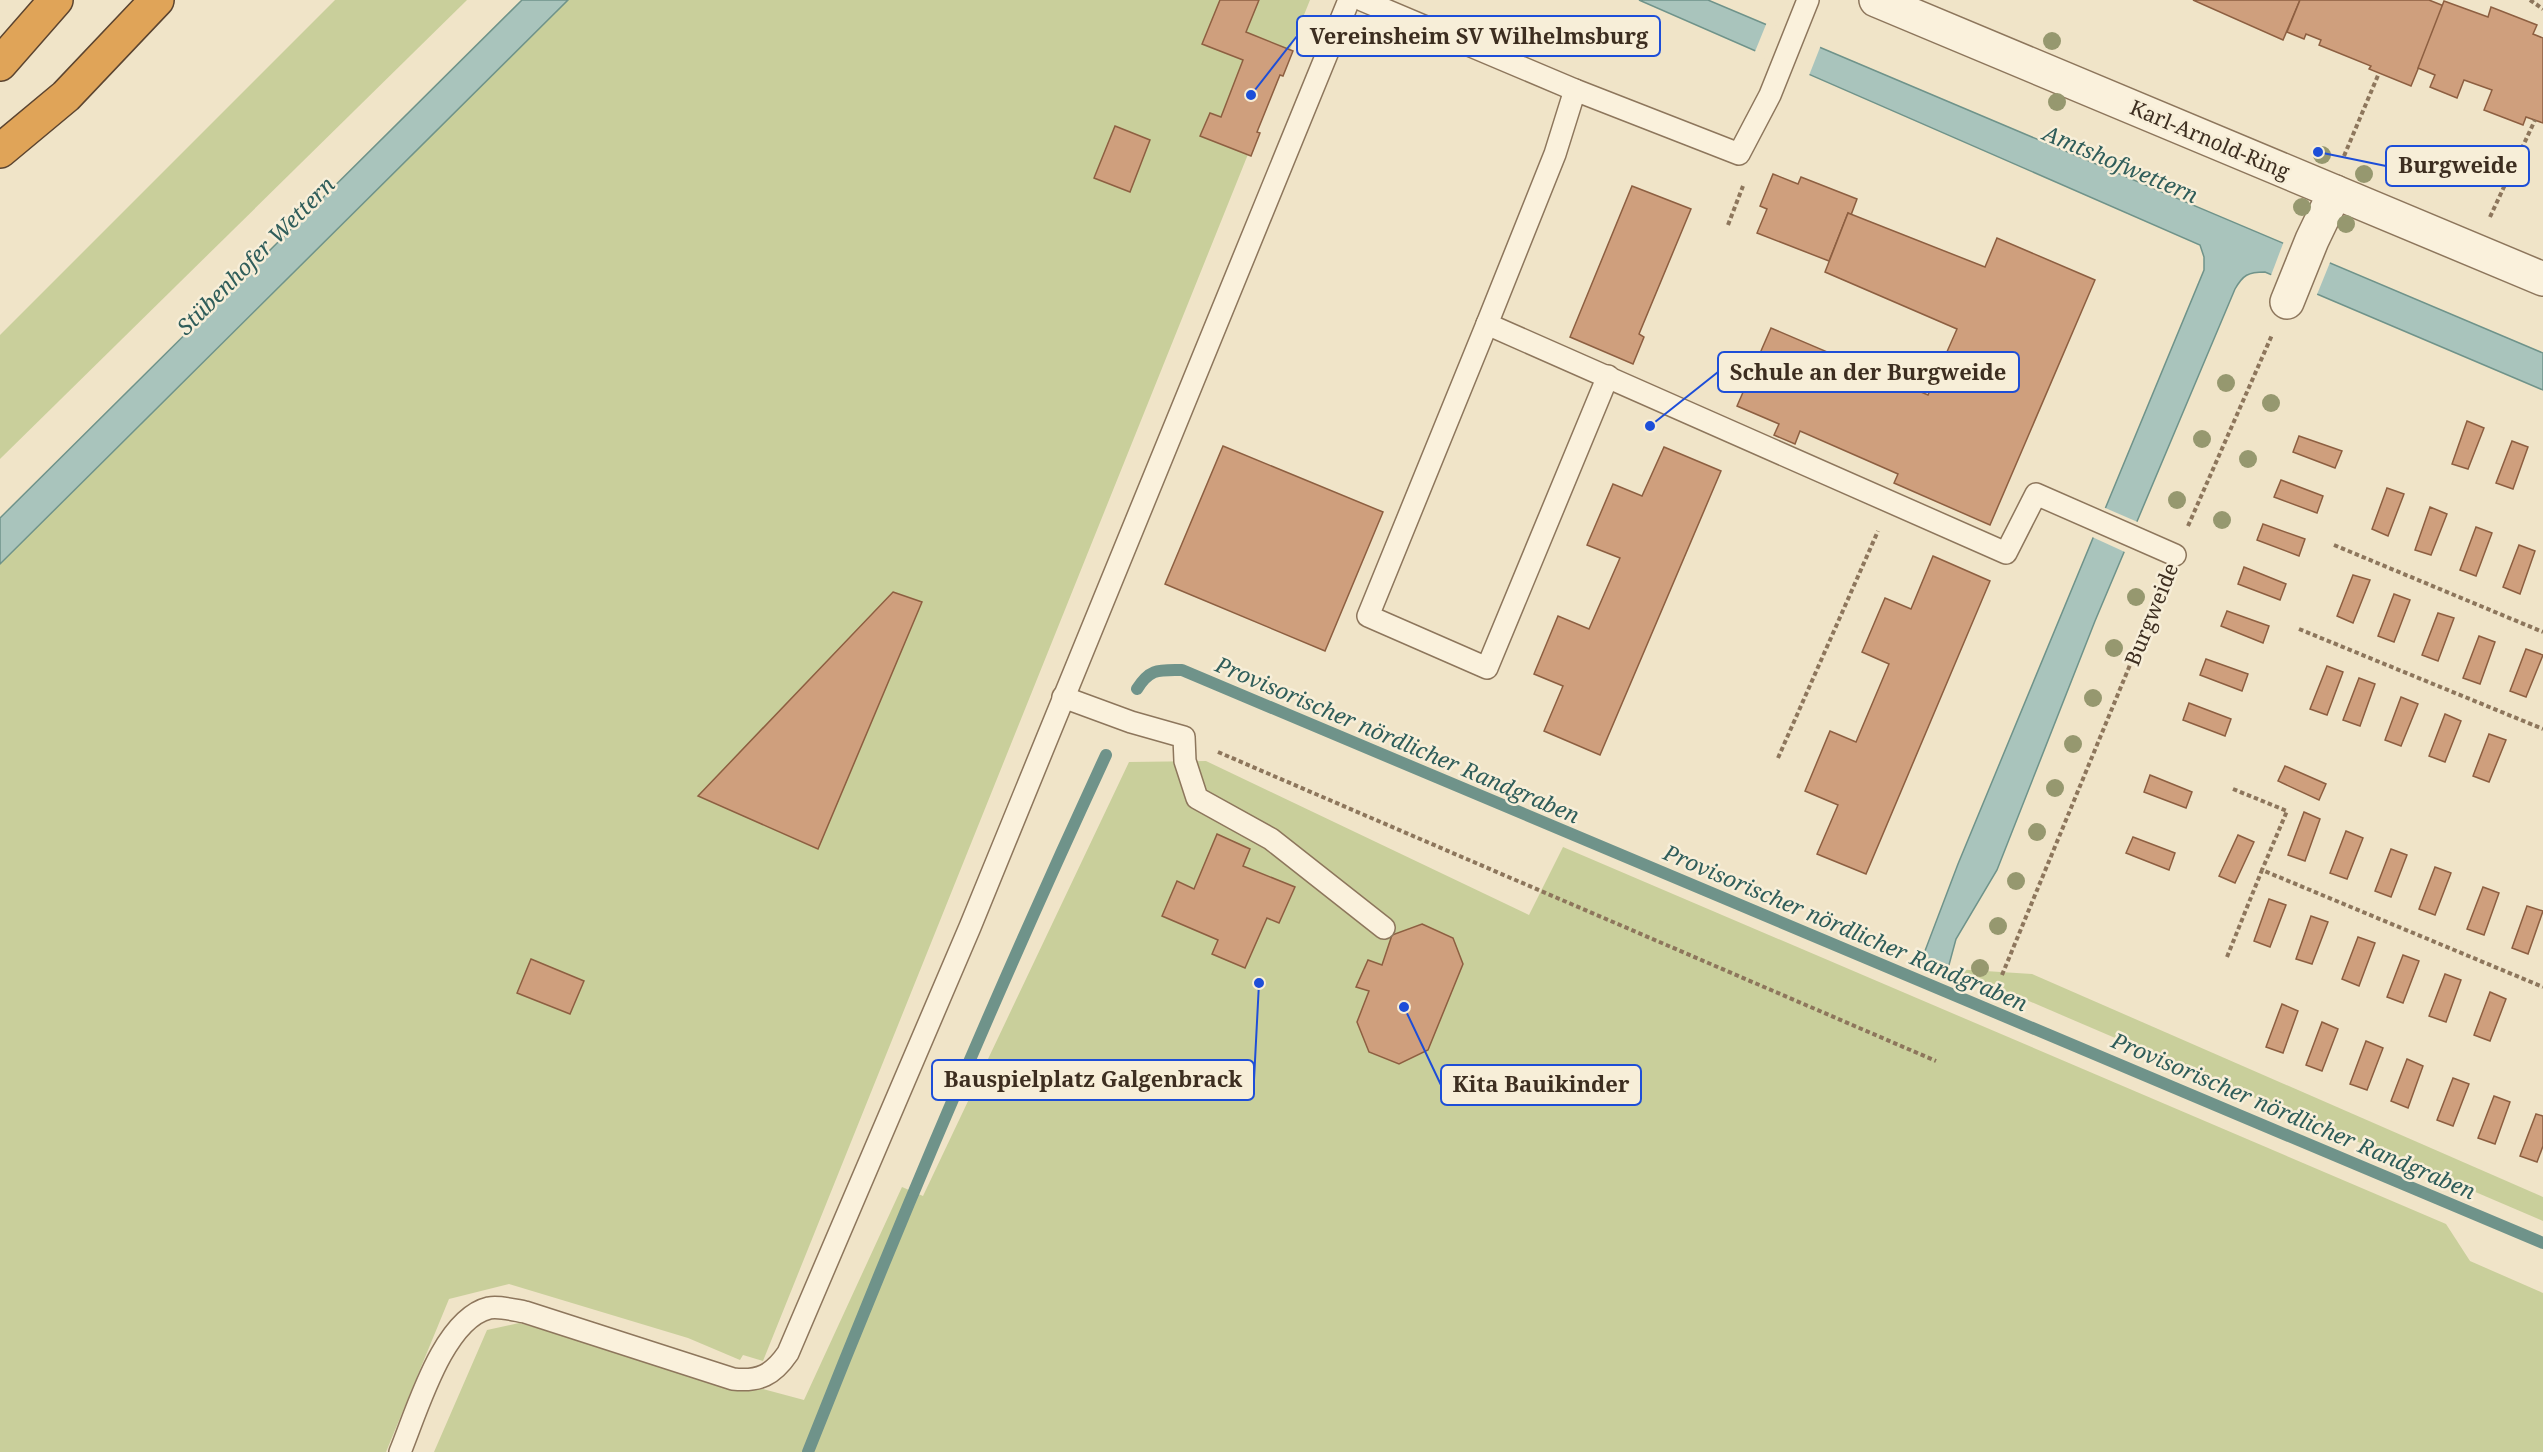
<svg xmlns="http://www.w3.org/2000/svg" width="2543" height="1452" font-family="'Noto Serif',serif">
<style>
.green{fill:#c9cf9b}
.water{fill:#a9c4bc;stroke:#6f938a;stroke-width:1.5}
.pier{fill:#f0e4c8}
.lines{fill:none;stroke-linecap:round;stroke-linejoin:round}
.stream{stroke:#6f938a;stroke-width:12}
.building{fill:#cf9f7d;stroke:#8d5f41;stroke-width:1.5}
.service-casing{stroke:#8d765c;stroke-width:24}
.minor-casing{stroke:#8d765c;stroke-width:36}
.motorway-casing{stroke:#5b4430;stroke-width:36}
.path{stroke:#8d765c;stroke-width:4;stroke-dasharray:4.5 3;stroke-linecap:butt}
.service{stroke:#faf1dc;stroke-width:21}
.minor{stroke:#faf1dc;stroke-width:33}
.motorway{stroke:#e0a458;stroke-width:33}
.tree{fill:#96986f}
.labels{text-anchor:middle;dominant-baseline:central;stroke-width:5;stroke-linejoin:round;paint-order:stroke}
.street-label{font-size:21px;fill:#3d2e20;stroke:#f7eed8}
.water-label{font-size:22px;font-style:italic;fill:#2f5d5a;stroke:#f7eed8}
.leader{fill:none;stroke:#1d4ed8;stroke-width:2}
.callout-dot{fill:#1d4ed8;stroke:#f7eed8;stroke-width:2}
.callout{fill:#f7eed8;stroke:#1d4ed8;stroke-width:2}
.callout-label{font-size:22px;text-anchor:middle;font-weight:bold;fill:#3d2e20}
</style>
<rect width="100%" height="100%" fill="#f0e4c8"/>
<g class="green">
<polygon points="335,0 467,0 0,459 0,335"/>
<polygon points="568,0 1310,0 763,1361 743,1355 740,1360 688,1338 509,1284 449,1299 386,1452 0,1452 0,564"/>
<polygon points="1206,761 1529,915 1563,847 2446,1224 2470,1261 2543,1293 2543,1452 434,1452 487,1330 519,1323 804,1400 902,1187 923,1196 1129,762"/>
<polygon points="1954,969 2032,974 2543,1197 2543,1221"/>
</g>
<g class="water">
<polygon points="522,0 568,0 0,564 0,518"/>
<path d="M1639,0h69l835,353v37l-278,-118c-17,0 -22,3 -30,17l-140,332 -98,249 -41,69 -10,37 -26,-12 38,-100 246,-594v-13l-4,-12z"/>
</g>
<g class="pier">
<polygon points="1767,22 1821,45 1808,78 1754,54"/>
<polygon points="2284,241 2331,260 2316,297 2270,278"/>
<polygon points="2103,507 2140,523 2127,553 2090,536"/>
</g>
<g class="lines">
<g class="stream">
<path d="M1137,689c13,-21 22,-19 45,-19l1361,573"/>
<path d="M808,1452c93,-235 192,-468 298,-697"/>
</g>
</g>
<g class="building">
<polygon points="1220,0 1259,0 1246,32 1293,51 1283,76 1280,75 1257,132 1260,133 1251,156 1200,136 1210,113 1221,117 1243,60 1202,44"/>
<polygon points="2193,0 2300,0 2283,40"/>
<polygon points="2300,0 2429,0 2444,6 2411,86 2369,69 2371,66 2319,45 2321,40 2306,34 2304,39 2287,32"/>
<polygon points="2444,1 2488,17 2491,7 2537,25 2533,34 2543,38 2543,123 2526,117 2523,125 2484,110 2492,90 2464,80 2457,98 2430,87 2435,75 2418,68"/>
<polygon points="1115,126 1150,140 1130,192 1094,178"/>
<polygon points="1773,174 1798,184 1801,177 1857,199 1851,215 1848,213 1829,261 1757,233 1767,209 1760,206"/>
<polygon points="1632,186 1691,209 1639,334 1644,337 1633,364 1570,337"/>
<polygon points="1848,213 1985,267 1997,238 2095,280 1990,525 1894,483 1898,474 1800,431 1795,444 1774,435 1779,424 1737,406 1771,328 1928,395 1957,329 1825,272"/>
<polygon points="2467,421 2484,428 2468,469 2452,464"/>
<polygon points="2299,436 2342,451 2335,468 2293,452"/>
<polygon points="2512,441 2528,447 2513,489 2496,483"/>
<polygon points="1223,446 1383,512 1325,651 1165,584"/>
<polygon points="1664,447 1721,471 1600,755 1544,731 1563,686 1534,674 1558,616 1589,629 1620,558 1587,545 1613,484 1642,496"/>
<polygon points="2281,480 2323,496 2317,513 2274,497"/>
<polygon points="2387,488 2404,494 2388,536 2372,529"/>
<polygon points="2430,507 2447,514 2431,555 2415,550"/>
<polygon points="2263,524 2305,539 2299,556 2257,540"/>
<polygon points="2476,527 2492,533 2476,576 2460,570"/>
<polygon points="2519,545 2535,551 2520,594 2503,587"/>
<polygon points="1933,556 1990,581 1866,874 1817,854 1838,805 1805,791 1830,731 1856,742 1889,664 1862,652 1885,598 1911,609"/>
<polygon points="2244,567 2286,584 2280,600 2238,584"/>
<polygon points="2353,575 2370,580 2353,623 2337,616"/>
<polygon points="893,592 922,602 818,849 698,796"/>
<polygon points="2394,594 2410,600 2394,642 2378,636"/>
<polygon points="2227,611 2269,626 2263,643 2221,626"/>
<polygon points="2438,613 2454,618 2438,661 2422,655"/>
<polygon points="2479,636 2495,642 2480,684 2463,678"/>
<polygon points="2526,649 2543,655 2526,697 2510,691"/>
<polygon points="2206,659 2248,674 2242,691 2200,675"/>
<polygon points="2327,666 2343,672 2327,715 2310,709"/>
<polygon points="2359,678 2375,684 2360,726 2343,720"/>
<polygon points="2401,697 2418,704 2401,746 2385,740"/>
<polygon points="2189,703 2231,719 2225,736 2183,720"/>
<polygon points="2445,714 2461,721 2445,762 2429,756"/>
<polygon points="2489,734 2506,740 2489,782 2473,776"/>
<polygon points="2285,766 2326,784 2319,800 2278,781"/>
<polygon points="2150,775 2192,792 2186,808 2144,792"/>
<polygon points="2304,812 2320,819 2305,861 2288,855"/>
<polygon points="2346,831 2363,838 2347,879 2330,873"/>
<polygon points="1217,834 1250,849 1243,866 1295,887 1279,923 1267,918 1245,968 1212,954 1218,940 1162,916 1177,881 1194,889"/>
<polygon points="2238,835 2254,842 2235,883 2219,876"/>
<polygon points="2133,837 2175,853 2169,870 2126,853"/>
<polygon points="2391,849 2407,855 2391,897 2375,891"/>
<polygon points="2435,867 2451,873 2435,915 2419,909"/>
<polygon points="2483,887 2499,893 2484,935 2467,929"/>
<polygon points="2269,899 2286,905 2270,947 2254,941"/>
<polygon points="2527,906 2543,911 2528,954 2512,948"/>
<polygon points="2311,916 2328,922 2312,964 2296,959"/>
<polygon points="1422,924 1453,938 1463,964 1428,1050 1399,1064 1369,1052 1357,1022 1369,991 1356,987 1368,960 1382,965 1392,935"/>
<polygon points="2358,937 2375,943 2359,986 2342,979"/>
<polygon points="2403,955 2419,961 2403,1003 2387,997"/>
<polygon points="531,959 584,981 570,1014 517,993"/>
<polygon points="2445,974 2461,980 2446,1022 2429,1016"/>
<polygon points="2490,992 2506,999 2490,1041 2474,1035"/>
<polygon points="2282,1004 2298,1011 2283,1053 2266,1047"/>
<polygon points="2322,1022 2338,1029 2322,1071 2306,1065"/>
<polygon points="2366,1041 2383,1048 2367,1090 2350,1084"/>
<polygon points="2407,1059 2423,1066 2408,1108 2391,1101"/>
<polygon points="2453,1078 2469,1084 2453,1126 2437,1120"/>
<polygon points="2494,1096 2510,1102 2495,1144 2478,1138"/>
<polygon points="2536,1114 2543,1116 2543,1146 2537,1162 2520,1156"/>
</g>
<g class="lines">
<g class="service-casing">
<g id="service">
<polyline points="1362,0 1575,90"/>
<polyline points="1808,0 1770,95 1739,154 1575,90 1555,154 1487,324 2006,553 2036,494 2175,555"/>
<polyline points="1487,324 1368,616 1487,668 1608,376"/>
<polyline points="1063,697 1131,722 1184,737 1185,761 1197,798 1271,839 1384,928"/>
<path d="M400,1452c17,-41 43,-133 89,-144 11,-2 25,2 36,4l208,67c26,3 40,-4 55,-26l182,-426 379,-927"/>
</g>
</g>
<g class="minor-casing">
<g id="minor">
<polyline points="1876,0 2543,279"/>
<polyline points="2287,302 2312,240 2335,192"/>
</g>
</g>
<g class="motorway-casing">
<g id="motorway">
<polyline points="0,64 56,0"/>
<polyline points="0,151 66,96 157,0"/>
</g>
</g>
<g class="path">
<polyline points="2530,0 2543,9"/>
<polyline points="2344,156 2379,73"/>
<polyline points="2490,217 2535,120"/>
<polyline points="1728,225 1743,186"/>
<polyline points="2188,526 2272,335"/>
<polyline points="2334,545 2543,632"/>
<polyline points="2299,629 2543,729"/>
<polyline points="1218,752 1936,1061"/>
<polyline points="1778,758 1878,531"/>
<polyline points="2233,789 2287,811 2262,870"/>
<polyline points="2227,957 2262,870 2543,987"/>
<polyline points="2002,975 2163,585"/>
</g>
<use href="#service" class="service"/>
<use href="#minor" class="minor"/>
<use href="#motorway" class="motorway"/>
</g>
<g class="tree">
<circle cx="2052" cy="41" r="9"/>
<circle cx="2057" cy="102" r="9"/>
<circle cx="2322" cy="155" r="9"/>
<circle cx="2364" cy="174" r="9"/>
<circle cx="2302" cy="207" r="9"/>
<circle cx="2346" cy="224" r="9"/>
<circle cx="2226" cy="383" r="9"/>
<circle cx="2271" cy="403" r="9"/>
<circle cx="2202" cy="439" r="9"/>
<circle cx="2248" cy="459" r="9"/>
<circle cx="2177" cy="500" r="9"/>
<circle cx="2222" cy="520" r="9"/>
<circle cx="2136" cy="597" r="9"/>
<circle cx="2114" cy="648" r="9"/>
<circle cx="2093" cy="698" r="9"/>
<circle cx="2073" cy="744" r="9"/>
<circle cx="2055" cy="788" r="9"/>
<circle cx="2037" cy="832" r="9"/>
<circle cx="2016" cy="881" r="9"/>
<circle cx="1998" cy="926" r="9"/>
<circle cx="1980" cy="968" r="9"/>
</g>
<g class="labels">
<g class="street-label">
<text transform="translate(2210 139) rotate(23)">Karl-Arnold-Ring</text>
<text transform="translate(2151 614) rotate(-68)">Burgweide</text>
</g>
<g class="water-label">
<text transform="translate(2121 163) rotate(23)">Amtshofwettern</text>
<text transform="translate(255 255) rotate(-45)">Stübenhofer Wettern</text>
<text transform="translate(1398 739) rotate(23)">Provisorischer nördlicher Randgraben</text>
<text transform="translate(1846 927) rotate(23)">Provisorischer nördlicher Randgraben</text>
<text transform="translate(2294 1115) rotate(23)">Provisorischer nördlicher Randgraben</text>
</g>
</g>
<path class="leader" d="M1251 95L1297 36M2318 152L2386 166M1650 426L1718 372M1259 983L1254 1080M1404 1007L1441 1085"/>
<g class="callout-dot">
<circle cx="1251" cy="95" r="6"/>
<circle cx="2318" cy="152" r="6"/>
<circle cx="1650" cy="426" r="6"/>
<circle cx="1259" cy="983" r="6"/>
<circle cx="1404" cy="1007" r="6"/>
</g>
<g class="callout">
<rect x="1297" y="16" width="363" height="40" rx="6"/>
<rect x="2386" y="146" width="143" height="40" rx="6"/>
<rect x="1718" y="352" width="301" height="40" rx="6"/>
<rect x="932" y="1060" width="322" height="40" rx="6"/>
<rect x="1441" y="1065" width="200" height="40" rx="6"/>
</g>
<g class="callout-label">
<text x="1479" y="44">Vereinsheim SV Wilhelmsburg</text>
<text x="2458" y="173">Burgweide</text>
<text x="1868" y="380">Schule an der Burgweide</text>
<text x="1093" y="1087">Bauspielplatz Galgenbrack</text>
<text x="1541" y="1092">Kita Bauikinder</text>
</g>
</svg>
